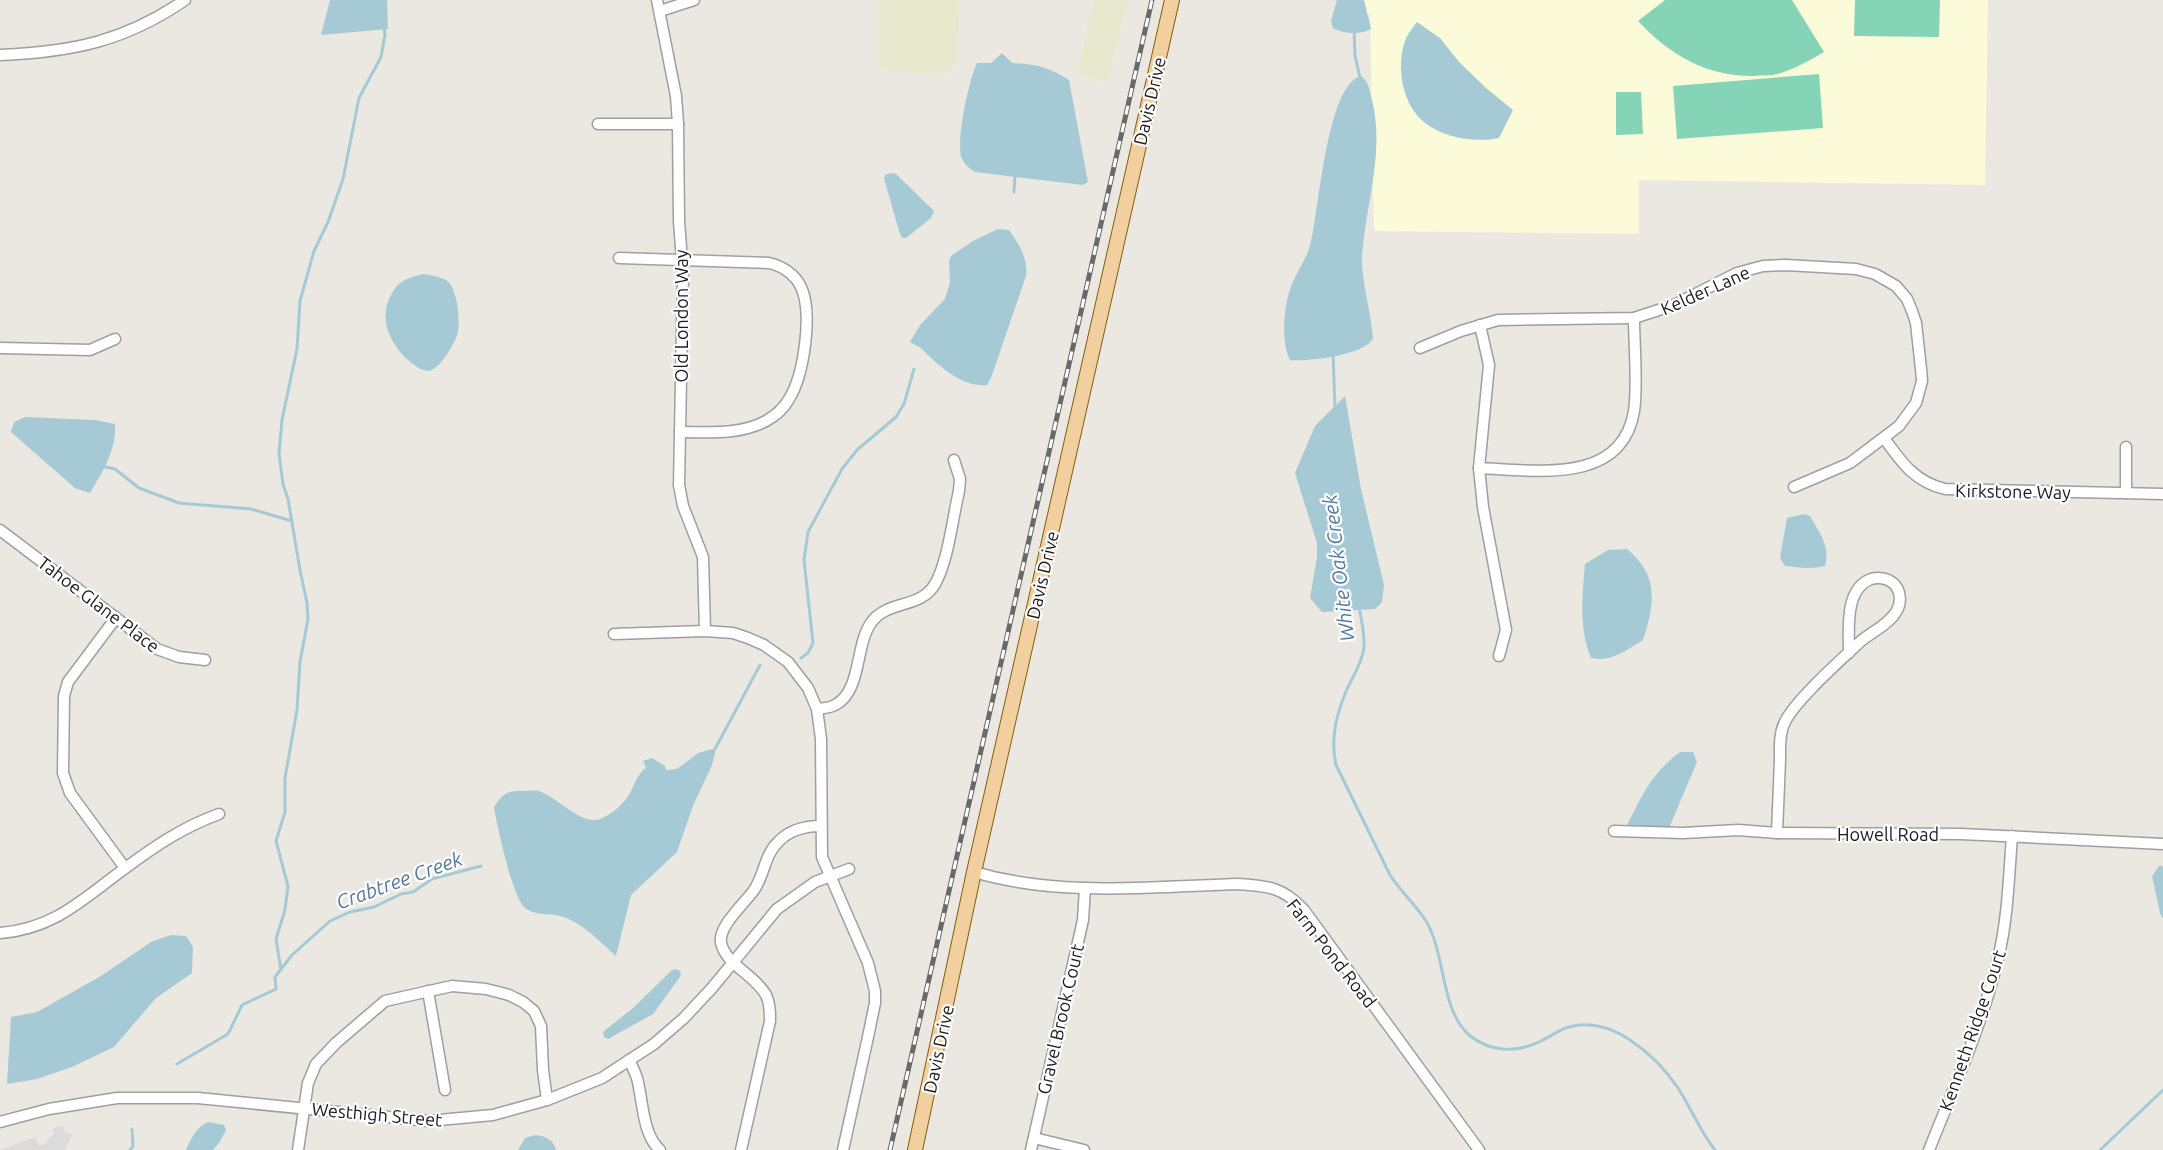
<svg xmlns="http://www.w3.org/2000/svg" width="2163" height="1150" font-family="Ubuntu,sans-serif">
<style>
.education{fill:#fbfbda}
.farmland{fill:#e6e9cd}
.pitch{fill:#86d4b7}
.parking{fill:#dbdbdb}
.water{fill:#a5cad5}
.lines{fill:none;stroke-linecap:round;stroke-linejoin:round}
.stream{stroke:#a5cad5;stroke-width:3}
.minor-casing{stroke:#9f9f9f;stroke-width:13}
.major-casing{stroke:#835e0e;stroke-width:16}
.minor{stroke:#fff;stroke-width:10}
.major{stroke:#f2cf9f;stroke-width:14}
.rail-casing{stroke:#696969;stroke-width:5}
.rail{stroke:#fff;stroke-width:3;stroke-dasharray:9;stroke-linecap:butt}
.labels{text-anchor:middle;dominant-baseline:central;stroke-width:4.5;stroke-linejoin:round;paint-order:stroke}
.street-label{font-size:18px;fill:#1b1b1b;stroke:#fff}
.water-label{font-size:20px;font-style:italic;fill:#5178a0;stroke:#fff}
</style>
<rect width="100%" height="100%" fill="#ebe8e1"/>
<polygon class="education" points="1351,0 1988,0 1985,185 1639,180 1639,234 1374,231 1370,14 1351,13"/>
<g class="farmland">
<polygon points="879,0 959,0 958,61 944,75 879,70"/>
<polygon points="1094,0 1128,0 1107,84 1077,72"/>
</g>
<g class="pitch">
<path d="M1665,0h127l32,52c-15,9 -30,17 -46,22 -7,2 -16,1 -23,2 -48,1 -85,-21 -117,-55z"/>
<polygon points="1855,0 1940,0 1939,37 1854,36"/>
<polygon points="1819,74 1823,128 1677,139 1673,86"/>
<polygon points="1616,92 1641,92 1643,134 1616,135"/>
</g>
<polygon class="parking" points="63,1126 65,1133 72,1134 65,1150 0,1150 35,1137 39,1145 45,1144 54,1133 53,1128"/>
<g class="water">
<polygon points="330,0 387,0 388,29 321,35"/>
<path d="M1337,0h27l7,29c-10,6 -28,5 -38,-1l-2,-7z"/>
<path d="M1417,22l23,16 19,24 27,26 27,22 -14,28c-23,5 -56,0 -75,-16 -22,-18 -28,-55 -19,-81 2,-7 8,-13 12,-19z"/>
<path d="M1002,53l10,10c24,1 37,4 57,17l19,102 -5,3 -108,-13c-6,-4 -10,-7 -13,-13 -7,-15 7,-80 15,-96h14z"/>
<path d="M1361,76c7,5 8,12 10,20 15,54 -5,105 -9,160 -1,24 9,56 11,82 -6,17 -67,24 -83,22 -10,-19 -6,-57 2,-76 5,-13 14,-24 18,-38 9,-32 16,-161 51,-170z"/>
<polygon points="891,173 896,174 934,211 931,218 906,238 902,238 899,231 884,178 885,175"/>
<path d="M998,229l11,1c10,14 19,28 17,46l-35,102 -4,7c-25,3 -49,-20 -65,-36 -3,-3 -8,-4 -12,-7l10,-17 25,-26 5,-17 -1,-20 2,-6 22,-15z"/>
<path d="M424,274c7,1 16,3 22,6 12,8 14,40 12,52 -2,10 -19,39 -30,39 -8,-1 -14,-6 -20,-11 -18,-16 -30,-42 -17,-65 2,-4 4,-8 8,-11 7,-6 16,-8 25,-10z"/>
<polygon points="1345,396 1361,489 1384,585 1382,602 1375,609 1322,612 1310,598 1317,557 1317,543 1295,473 1315,426"/>
<path d="M25,417l70,3 20,4c2,25 -13,49 -25,69l-15,-5 -64,-56 3,-10z"/>
<path d="M1804,514l6,2c9,16 21,31 15,50 -13,3 -26,2 -40,0l-5,-8 7,-40z"/>
<path d="M1627,549c32,26 28,55 16,91 -16,10 -33,23 -52,18 -12,-30 -9,-62 -6,-94l23,-14z"/>
<path d="M716,748l-4,17 -19,41 -16,46 -46,43 -15,61c-16,-14 -34,-34 -56,-40 -12,-3 -24,0 -35,-8 -13,-11 -28,-83 -31,-101 10,-15 13,-16 30,-16 5,0 10,-1 14,0 19,5 43,35 62,28 9,-3 20,-12 26,-20 8,-9 9,-24 20,-31l-3,-7 9,-3 13,8 1,4 11,-1 21,-16z"/>
<path d="M1680,752h13l4,10 -28,66 -42,-3c17,-32 23,-50 53,-73z"/>
<polygon points="2160,865 2163,867 2163,919 2160,913 2152,876"/>
<polygon points="171,935 186,936 193,947 192,973 156,998 114,1047 72,1067 37,1079 7,1084 11,1017 37,1012 101,976 151,942"/>
<polygon points="677,969 681,972 680,977 653,1014 608,1039 604,1037 603,1032 633,1008 672,970"/>
<path d="M208,1122l16,3 2,5 -7,13 -6,7h-27c5,-12 10,-22 22,-28z"/>
<path d="M535,1135c10,1 19,5 21,15h-38l7,-12z"/>
</g>
<g class="lines">
<g class="stream">
<polyline points="1354,29 1355,56 1360,78"/>
<polyline points="1014,192 1015,174"/>
<polyline points="1333,353 1335,409"/>
<polyline points="101,466 115,469 139,488 179,503 251,509 292,521"/>
<path d="M1359,606c2,13 6,28 5,42 -2,14 -10,27 -16,39 -11,24 -18,52 -12,78l54,110c11,17 26,30 36,46 20,33 14,88 43,114 22,18 48,18 72,6 9,-4 19,-12 28,-14 22,-6 43,1 61,13 18,12 36,30 48,48 13,20 22,43 37,62"/>
<polyline points="801,658 808,653 813,643 804,560 808,532 842,469 857,450 896,417 904,404 914,369"/>
<polyline points="715,749 760,665"/>
<polyline points="281,970 276,939 285,910 288,886 276,841 285,812 285,778 297,710 300,662 308,619 307,603 300,570 288,499 283,484 279,454 282,420 297,349 300,301 314,251 328,222 343,179 359,98 381,57 385,35 384,27"/>
<polyline points="177,1064 228,1034 242,1005 276,989 275,977 292,955 330,921 350,912 374,907 401,894 413,892 432,879 481,866"/>
<polyline points="130,1150 133,1146 132,1129"/>
<polyline points="2100,1150 2163,1090"/>
</g>
<g class="minor-casing">
<g id="minor">
<polyline points="657,0 676,96 678,124 679,221 683,274 679,485 683,506 703,557 705,631"/>
<polyline points="660,11 694,0"/>
<path d="M0,55c73,-3 125,-14 185,-55"/>
<polyline points="598,124 678,124"/>
<path d="M619,258l150,5c13,3 26,11 32,24 12,26 3,88 -12,112 -5,9 -14,17 -23,22 -26,14 -57,11 -86,11"/>
<path d="M1480,325l9,40 -10,103c55,2 143,18 155,-57 4,-26 0,-65 0,-93"/>
<polyline points="0,348 90,350 115,339"/>
<polyline points="1420,348 1461,331 1498,320 1634,318 1674,305 1737,273 1763,266 1786,265 1856,269 1875,274 1896,286 1907,299 1912,311 1916,323 1921,369 1922,381 1916,403 1899,426 1850,463 1794,487"/>
<path d="M1884,438c17,24 31,44 61,51l218,5"/>
<polyline points="2126,447 2126,493"/>
<polyline points="1479,468 1483,507 1506,630 1499,656"/>
<polyline points="0,530 157,649 179,657 205,660"/>
<polyline points="115,619 68,682 64,696 63,773 70,793 125,868"/>
<polyline points="614,634 705,631 733,633 748,638 764,645 788,662 808,688 817,709 821,739 822,857 868,963 875,991 875,1003 868,1037 843,1150"/>
<path d="M817,709c6,-1 13,-1 18,-4 27,-14 20,-60 36,-82 15,-23 50,-14 64,-39 13,-22 18,-68 24,-93l1,-12 -6,-19"/>
<polyline points="1614,831 1683,833 1738,830 1777,833 1961,834 2163,844"/>
<path d="M1777,833c1,-24 2,-49 3,-73 0,-12 -1,-25 4,-36 9,-22 58,-65 77,-83 11,-9 28,-17 35,-29 6,-9 5,-22 -3,-29 -6,-5 -15,-6 -22,-4 -27,10 -22,52 -22,74"/>
<path d="M974,872c85,25 177,15 264,12 30,2 45,3 66,26l175,240"/>
<path d="M0,933c54,-4 83,-34 124,-64 31,-23 59,-42 95,-55"/>
<polyline points="428,991 445,1090"/>
<path d="M629,1060c3,6 6,12 8,18 6,22 5,56 23,72"/>
<polyline points="0,1122 49,1109 117,1098 198,1098 428,1121 493,1115 547,1100 602,1078 654,1044 684,1018 712,988 777,909 815,882 849,869"/>
<polyline points="1034,1138 1084,1150"/>
<polyline points="298,1150 308,1083 316,1064 336,1043 385,1001 452,986 486,989 509,995 523,1002 534,1011 541,1026 543,1070 547,1100"/>
<path d="M741,1150l29,-129c0,-9 0,-18 -4,-26 -11,-20 -40,-30 -45,-52 -3,-17 24,-40 33,-53 11,-16 10,-35 25,-49 11,-11 26,-15 42,-15"/>
<polyline points="1031,1150 1083,920 1085,888"/>
<path d="M1929,1150c25,-63 57,-134 71,-200 8,-37 9,-76 12,-114"/>
</g>
</g>
<g class="major-casing">
<polyline id="major" points="915,1150 974,872 1172,0"/>
</g>
<use href="#minor" class="minor"/>
<use href="#major" class="major"/>
<g class="rail-casing">
<polyline id="rail" points="890,1150 1152,0"/>
</g>
<use href="#rail" class="rail"/>
</g>
<g class="labels">
<g class="street-label">
<text transform="translate(1149 101) rotate(-77)">Davis Drive</text>
<text transform="translate(1705 290) rotate(-24)">Kelder Lane</text>
<text transform="translate(681 316) rotate(-90)">Old London Way</text>
<text transform="translate(2013 491) rotate(1)">Kirkstone Way</text>
<text transform="translate(1042 575) rotate(-77)">Davis Drive</text>
<text transform="translate(99 604) rotate(37)">Tahoe Glane Place</text>
<text x="1888" y="834">Howell Road</text>
<text transform="translate(1332 953) rotate(52)">Farm Pond Road</text>
<text transform="translate(1060 1019) rotate(-77)">Gravel Brook Court</text>
<text transform="translate(1972 1030) rotate(-71)">Kenneth Ridge Court</text>
<text transform="translate(938 1049) rotate(-78)">Davis Drive</text>
<text transform="translate(377 1114) rotate(5)">Westhigh Street</text>
</g>
<g class="water-label">
<text transform="translate(1338 568) rotate(-97)">White Oak Creek</text>
<text transform="translate(399 880) rotate(-20)">Crabtree Creek</text>
</g>
</g>
</svg>
